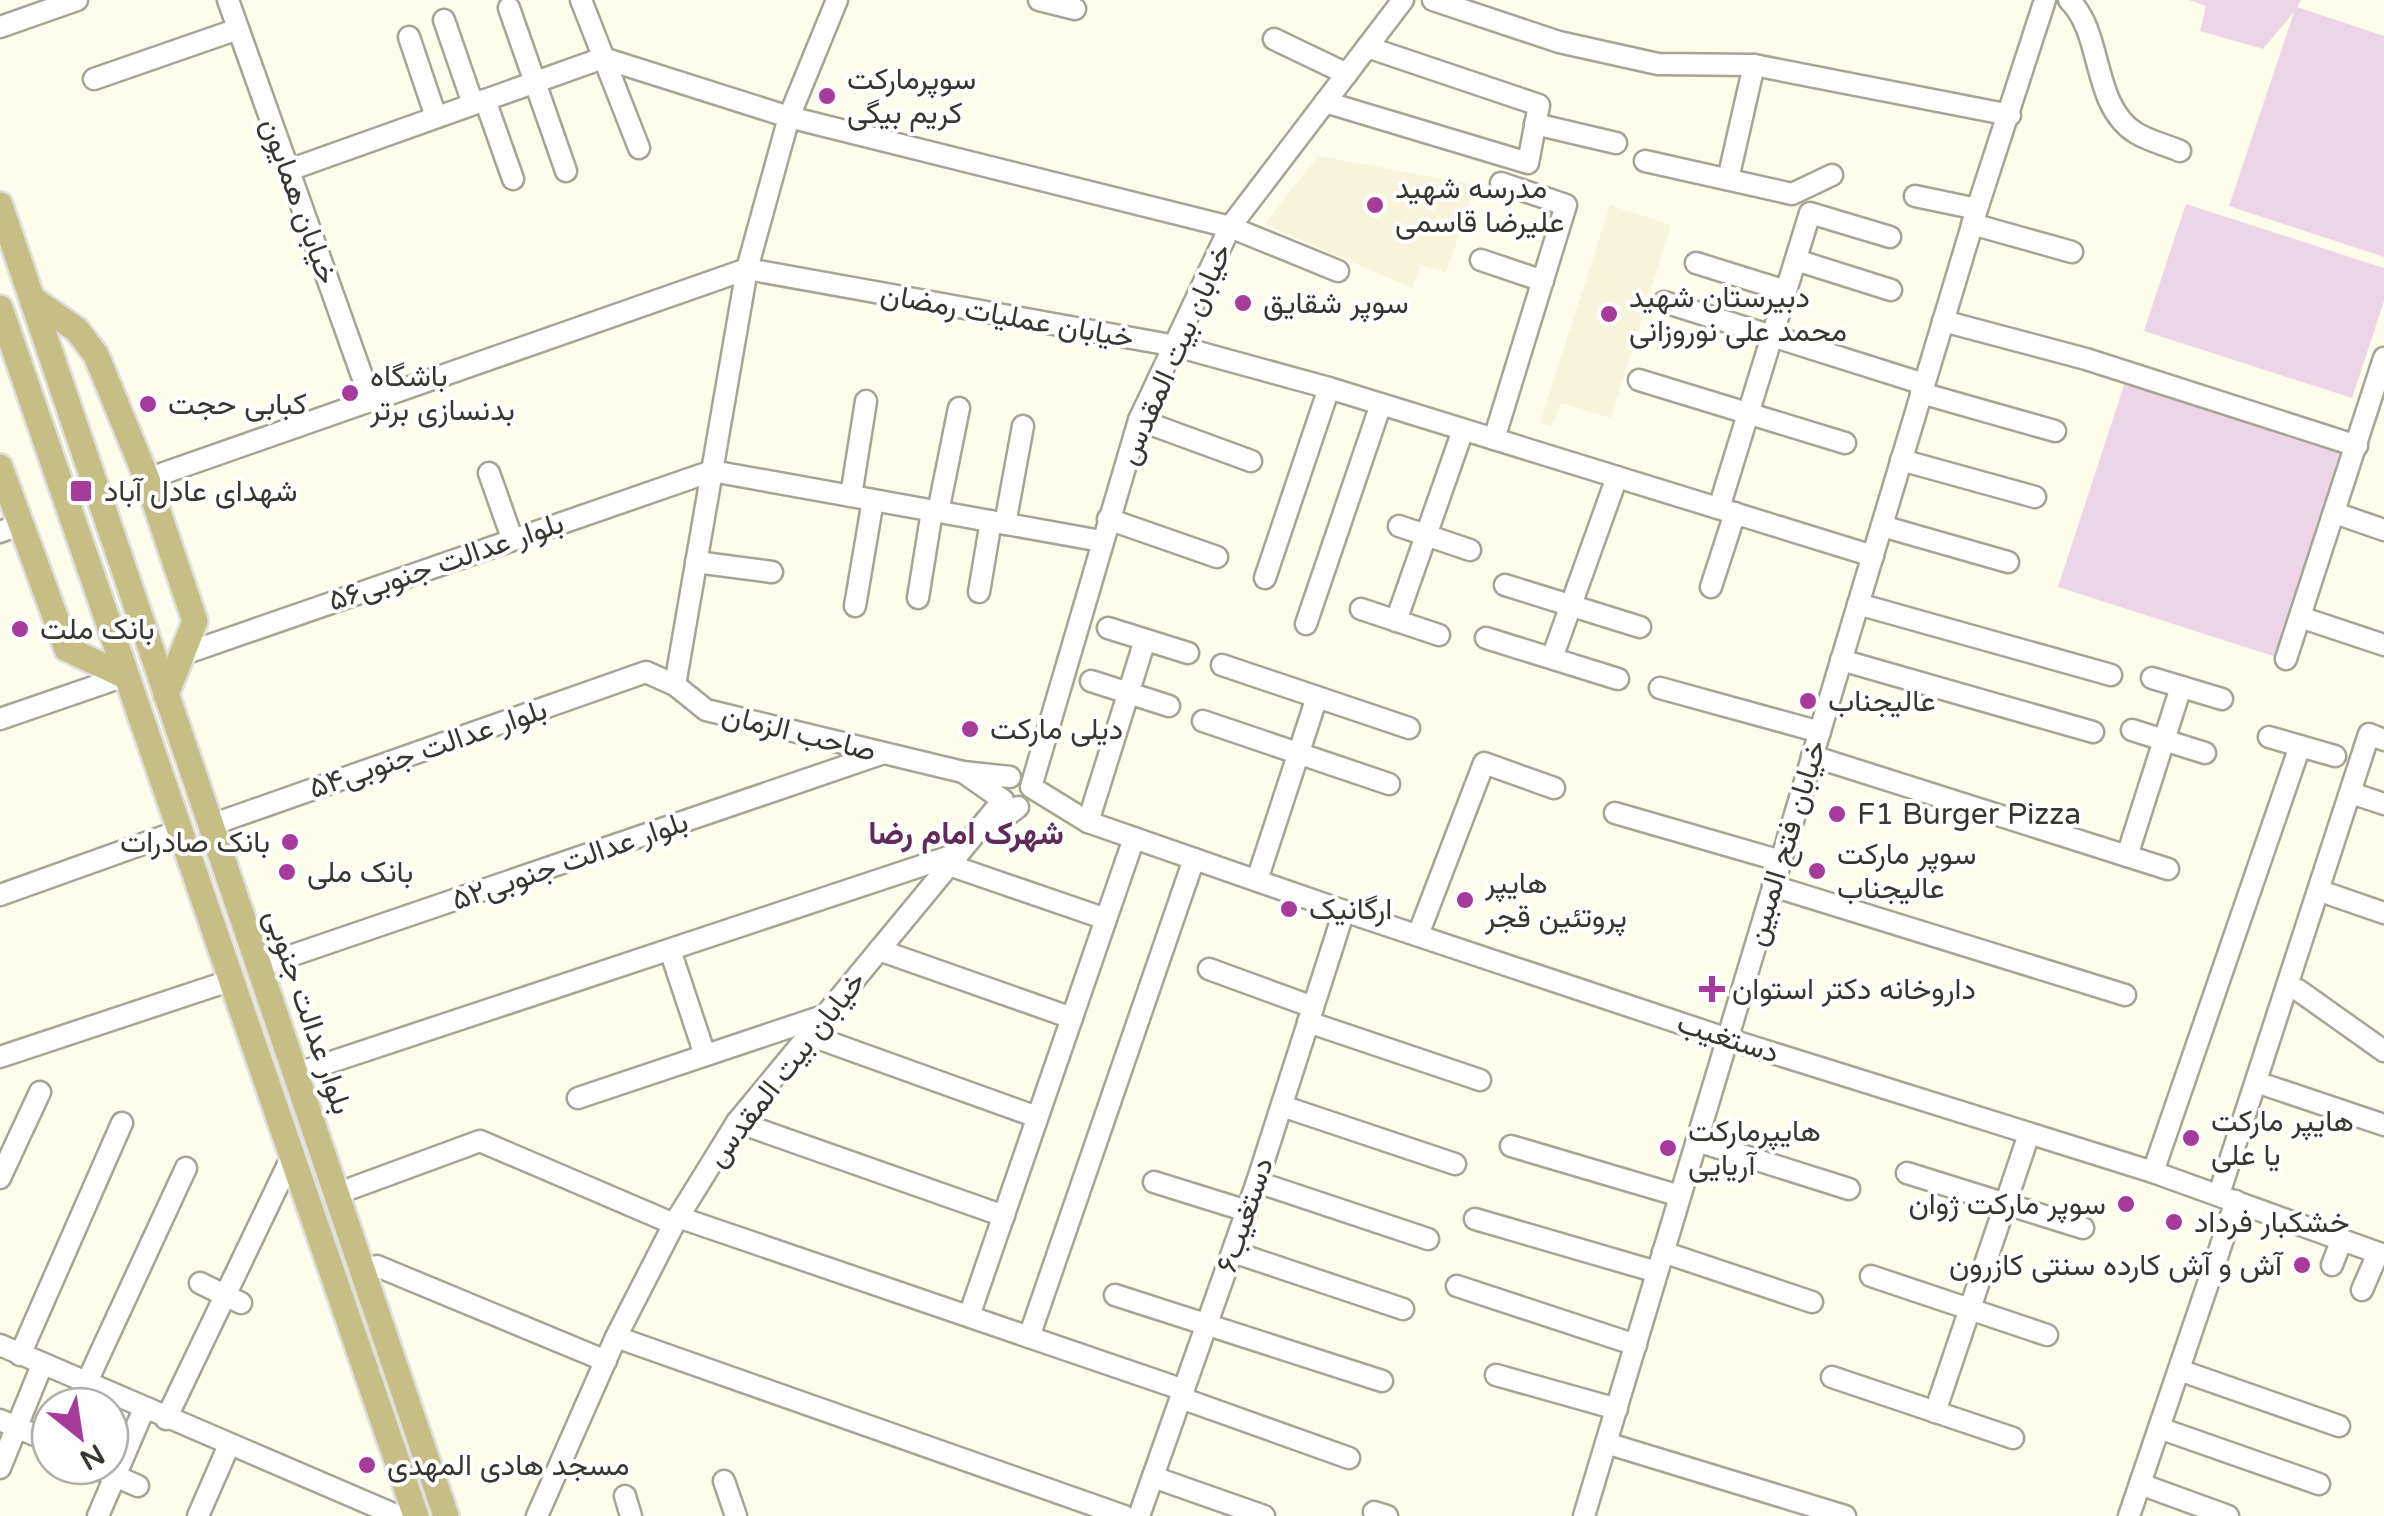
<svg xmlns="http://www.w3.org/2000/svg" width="2384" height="1516" font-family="'Varela Round',Vazirmatn,sans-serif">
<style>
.built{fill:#f7f4db}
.green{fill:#edd5e8}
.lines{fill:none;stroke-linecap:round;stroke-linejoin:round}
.minor-casing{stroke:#a6a494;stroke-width:25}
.major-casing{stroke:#dfdfde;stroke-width:30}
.minor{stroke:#fff;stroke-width:20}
.major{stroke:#c5be85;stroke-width:25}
.poi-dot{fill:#a63b9c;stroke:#fff;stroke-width:4}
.labels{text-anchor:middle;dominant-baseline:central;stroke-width:8;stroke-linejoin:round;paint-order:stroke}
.poi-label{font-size:30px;fill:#373630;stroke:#fff;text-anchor:start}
.street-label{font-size:30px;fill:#373630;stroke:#fff}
.neighbourhood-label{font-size:32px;font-weight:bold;fill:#602b5a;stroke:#fff}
</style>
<rect width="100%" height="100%" fill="#fefceb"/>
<g class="built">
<polygon points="1318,156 1476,185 1446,273 1421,265 1412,288 1265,224"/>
<polygon points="1610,205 1671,225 1611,418 1561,403 1552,426 1540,423"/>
</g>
<g class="green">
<polygon points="2189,0 2301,0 2297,7 2384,36 2384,257 2229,206 2294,12 2263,49 2200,31 2206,6"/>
<polygon points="2186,204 2384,268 2384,301 2352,398 2144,331"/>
<polygon points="2126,379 2349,450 2289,661 2058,587"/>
</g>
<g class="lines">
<g class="minor-casing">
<g id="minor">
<polyline points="228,0 371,401"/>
<polyline points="581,0 639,148"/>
<polyline points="1039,0 1075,9"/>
<polyline points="1403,0 1230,227 1139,420 1031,787 1088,822 1344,911 1728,1039 2153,1172 2384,1255"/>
<polyline points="1433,0 1559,42 1658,64 1754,65 2010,115"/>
<path d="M2069,0c35,34 22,105 67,133 13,8 30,12 44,18"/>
<polyline points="509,8 566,171"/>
<polyline points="444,20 473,104"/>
<polyline points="0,27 77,0"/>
<polyline points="409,37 436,117"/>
<polyline points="1274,39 1347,74"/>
<polyline points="603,58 789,117 1230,227 1338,271"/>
<polyline points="94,79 238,29"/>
<polyline points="485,100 513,179"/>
<polyline points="1325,102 1528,163 1539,105 1367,47"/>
<polyline points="1535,124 1616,143"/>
<polyline points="1645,161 1792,194 1832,175"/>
<polyline points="289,170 603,58"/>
<polyline points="1728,179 1754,65"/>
<polyline points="1915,196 1977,209"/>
<polyline points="1972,224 2072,252"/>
<polyline points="1481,260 1543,281"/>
<polyline points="1796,260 1891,290"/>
<polyline points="1696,263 1786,291"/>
<polyline points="1664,302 1924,384"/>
<polyline points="1943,321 2086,359 2357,446"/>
<polyline points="1639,380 1845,443"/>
<polyline points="1921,393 2055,431"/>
<polyline points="1139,420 1251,461"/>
<polyline points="1494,439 1566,205 1501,183"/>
<polyline points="1901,460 2035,497"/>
<polyline points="489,473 512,538"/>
<polyline points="147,479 747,269 1176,346 1329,388 1873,556"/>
<polyline points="851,496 866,401"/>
<polyline points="1719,508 1810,213 1890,237"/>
<polyline points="938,512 959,408"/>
<polyline points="2335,513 2384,530"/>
<polyline points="1108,519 1217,557"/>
<polyline points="1005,524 1023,426"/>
<polyline points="1399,526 1470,550"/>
<polyline points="1882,526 2008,562"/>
<polyline points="0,532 21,524"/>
<polyline points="696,562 772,572"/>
<polyline points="1265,578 1329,388"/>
<polyline points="1505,585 1640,627"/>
<polyline points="1711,587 1735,513"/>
<polyline points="979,592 991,521"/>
<polyline points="918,598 932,511"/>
<polyline points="1858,604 2111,675"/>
<polyline points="855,606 873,500"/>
<polyline points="1361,609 1439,635"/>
<polyline points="2300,617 2384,645"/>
<polyline points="1396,621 1463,430"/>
<polyline points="1306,624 1381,404"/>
<polyline points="1108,628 1188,653"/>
<polyline points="1486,638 1618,679"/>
<polyline points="181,655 712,471 1101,541"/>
<polyline points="1552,658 1617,477"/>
<polyline points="2286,659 2384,358"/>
<polyline points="1841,660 2093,732"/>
<polyline points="1222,665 1409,728"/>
<polyline points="2152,678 2222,699"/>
<polyline points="1091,681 1169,706"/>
<polyline points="675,685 747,269 789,117 837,0"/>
<polyline points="1660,688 1820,732"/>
<polyline points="0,719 125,676"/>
<polyline points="1203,721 1389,784"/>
<polyline points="2132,730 2205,753"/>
<polyline points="2269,737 2335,756"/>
<polyline points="1812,756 2168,869"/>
<polyline points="2360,796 2384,804"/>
<polyline points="1615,813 1781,861"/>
<polyline points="1088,822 1145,640"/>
<polyline points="211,825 646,672 675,685 706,710 963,772 1010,777"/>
<polyline points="988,830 1018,807"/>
<polyline points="2127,856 2181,687"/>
<polyline points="949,865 1106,919"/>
<polyline points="1257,880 1317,697"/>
<polyline points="1773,886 2125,995"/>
<polyline points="2329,894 2384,913"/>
<polyline points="0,895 179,831"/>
<polyline points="1418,935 1484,763 1554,788"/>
<polyline points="670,950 705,1055"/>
<polyline points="879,950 1072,1018"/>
<polyline points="258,967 881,754"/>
<polyline points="1209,969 1313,1007"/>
<polyline points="2298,990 2384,1051"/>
<polyline points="1308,1022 1480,1080"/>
<polyline points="809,1035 1037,1117"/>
<polyline points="0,1057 232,980"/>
<polyline points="295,1074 957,854"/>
<polyline points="2268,1086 2384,1125"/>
<polyline points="578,1098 823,1016"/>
<polyline points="1282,1106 1455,1164"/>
<polyline points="737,1122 1004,1216"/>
<polyline points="1697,1141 1849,1189"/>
<polyline points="1511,1146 1680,1196"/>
<polyline points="2153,1172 2300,746"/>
<polyline points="1907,1173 2083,1228"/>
<polyline points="0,1178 40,1092"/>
<polyline points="1154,1182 1247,1211"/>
<polyline points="1257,1182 1428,1239"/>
<polyline points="336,1194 480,1141 674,1224"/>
<polyline points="2219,1194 2369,734 2384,740"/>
<polyline points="678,1217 1184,1390"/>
<polyline points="1475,1219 1657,1272"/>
<polyline points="1233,1252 1403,1309"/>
<polyline points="1663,1252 1812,1302"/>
<polyline points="2332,1265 2342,1239"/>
<polyline points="361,1271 377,1266 606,1361"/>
<polyline points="1871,1276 2047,1335"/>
<polyline points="200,1283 241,1303"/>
<polyline points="1457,1286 1636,1345"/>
<polyline points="2362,1290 2378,1253"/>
<polyline points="1115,1295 1382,1381"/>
<polyline points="969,1316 1134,838"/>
<polyline points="616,1337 1124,1516"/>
<polyline points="1029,1337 1194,859"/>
<polyline points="0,1345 398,1516"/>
<polyline points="20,1355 122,1123"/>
<polyline points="2179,1370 2339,1426"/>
<polyline points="1496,1375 1617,1409"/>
<polyline points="1832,1377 2013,1438"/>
<polyline points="86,1384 186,1168"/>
<polyline points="1181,1398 1349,1458"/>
<polyline points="1935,1412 2029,1134"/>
<polyline points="166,1419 293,1154"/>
<polyline points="0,1420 44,1439"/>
<polyline points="2159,1428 2319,1484"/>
<polyline points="1606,1443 1845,1516"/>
<polyline points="92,1466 138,1486"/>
<polyline points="0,1468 42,1365"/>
<polyline points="1153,1477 1264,1516"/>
<polyline points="724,1481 736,1516"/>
<polyline points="2140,1484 2228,1516"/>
<polyline points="625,1496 631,1516"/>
<polyline points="1374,1512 1387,1516"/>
<polyline points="98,1516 144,1409"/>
<polyline points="198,1516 229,1445"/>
<polyline points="537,1516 616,1337 674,1224 737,1122 1003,800 963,772"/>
<polyline points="1139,1516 1257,1182 1344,911"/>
<polyline points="1584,1516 1977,209 2045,0"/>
<polyline points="2129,1516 2236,1201"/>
</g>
</g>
<g class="major-casing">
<g id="major">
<polyline points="0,205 446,1516"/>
<polyline points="34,300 77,330 96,355 147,479 195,621 166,695"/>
<polyline points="0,308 416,1516"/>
<polyline points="0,467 67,649 125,676"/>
</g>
</g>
<use href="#minor" class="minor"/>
<use href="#major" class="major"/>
</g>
<g class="poi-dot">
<circle cx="827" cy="96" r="10"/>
<circle cx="1375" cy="205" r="10"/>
<circle cx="1243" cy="303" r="10"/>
<circle cx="1609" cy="314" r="10"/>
<circle cx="350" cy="393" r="10"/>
<circle cx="148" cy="404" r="10"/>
<rect x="69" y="479" width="24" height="24" rx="5"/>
<circle cx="20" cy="629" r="10"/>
<circle cx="1808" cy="701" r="10"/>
<circle cx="970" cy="729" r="10"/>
<circle cx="1837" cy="814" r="10"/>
<circle cx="290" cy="842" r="10"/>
<circle cx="1817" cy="871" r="10"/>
<circle cx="287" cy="872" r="10"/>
<circle cx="1465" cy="900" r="10"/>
<circle cx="1289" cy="909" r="10"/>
<path d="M1707 974h10v10h10v10h-10v10h-10v-10h-10v-10h10z"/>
<circle cx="2191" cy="1138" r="10"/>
<circle cx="1668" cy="1148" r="10"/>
<circle cx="2126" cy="1204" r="10"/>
<circle cx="2174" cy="1222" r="10"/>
<circle cx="2302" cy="1265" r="10"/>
<circle cx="367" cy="1465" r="10"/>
</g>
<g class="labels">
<g class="poi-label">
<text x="847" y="79">سوپرمارکت<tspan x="847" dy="34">کریم بیگی</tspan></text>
<text x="1395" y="188">مدرسه شهید<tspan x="1395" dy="34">علیرضا قاسمی</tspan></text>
<text x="1629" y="297">دبیرستان شهید<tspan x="1629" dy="34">محمد علی نوروزانی</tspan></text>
<text x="1263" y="303">سوپر شقایق</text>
<text x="370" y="376">باشگاه<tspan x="370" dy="34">بدنسازی برتر</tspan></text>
<text x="168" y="404">کبابی حجت</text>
<text x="104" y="491">شهدای عادل آباد</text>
<text x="40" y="629">بانک ملت</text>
<text x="1828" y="701">عالیجناب</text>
<text x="990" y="729">دیلی مارکت</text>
<text x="1857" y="814">F1 Burger Pizza</text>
<text x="270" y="842" text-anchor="end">بانک صادرات</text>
<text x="1837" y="854">سوپر مارکت<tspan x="1837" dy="34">عالیجناب</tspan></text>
<text x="307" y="872">بانک ملی</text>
<text x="1485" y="883">هایپر<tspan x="1485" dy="34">پروتئین قجر</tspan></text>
<text x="1309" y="909">ارگانیک</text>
<text x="1732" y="989">داروخانه دکتر استوان</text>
<text x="2211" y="1121">هایپر مارکت<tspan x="2211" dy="34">یا علی</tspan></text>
<text x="1688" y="1131">هایپرمارکت<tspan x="1688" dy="34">آریایی</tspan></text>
<text x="2106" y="1204" text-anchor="end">سوپر مارکت ژوان</text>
<text x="2194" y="1222">خشکبار فرداد</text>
<text x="2282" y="1265" text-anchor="end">آش و آش کارده سنتی کازرون</text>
<text x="387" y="1465">مسجد هادی المهدی</text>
</g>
<g class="street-label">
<text transform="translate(299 201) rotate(70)">خیابان همایون</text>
<text transform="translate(1007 316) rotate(10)">خیابان عملیات رمضان</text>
<text transform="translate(1175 354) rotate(-66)">خیابان بیت المقدس</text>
<text transform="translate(446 562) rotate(-19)">بلوار عدالت جنوبی۵۶</text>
<text transform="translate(799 733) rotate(14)">صاحب الزمان</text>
<text transform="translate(428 749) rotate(-19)">بلوار عدالت جنوبی۵۴</text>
<text transform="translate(1786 843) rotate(-73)">خیابان فتح المبین</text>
<text transform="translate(570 861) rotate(-19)">بلوار عدالت جنوبی۵۲</text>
<text transform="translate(308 1012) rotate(71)">بلوار عدالت جنوبی</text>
<text transform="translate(1728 1038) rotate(18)">دستغیب</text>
<text transform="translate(786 1069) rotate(-52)">خیابان بیت المقدس</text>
<text transform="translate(1245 1215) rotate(-71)">دستغیب۶</text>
</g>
<g class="neighbourhood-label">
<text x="966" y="834">شهرک امام رضا</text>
</g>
</g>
<g transform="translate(80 1436) rotate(150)"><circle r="48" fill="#ffffff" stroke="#afafac" stroke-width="2.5"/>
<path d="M0-8L18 38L0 25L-18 38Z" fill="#a63b9c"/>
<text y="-15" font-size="28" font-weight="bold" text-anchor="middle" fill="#373630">N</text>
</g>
</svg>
